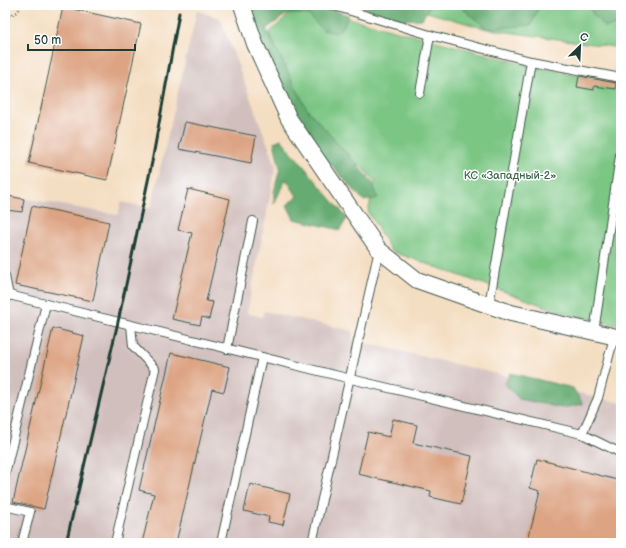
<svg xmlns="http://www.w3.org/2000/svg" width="626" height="548" font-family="'Balsamiq Sans',sans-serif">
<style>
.industrial{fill:#d1bfbd}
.green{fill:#7cc684;stroke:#4e825c}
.forest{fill:#65ab72;stroke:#427453}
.building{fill:#dda484}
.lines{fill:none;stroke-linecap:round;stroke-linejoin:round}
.lane-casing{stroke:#3f5549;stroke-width:10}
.street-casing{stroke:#3f5549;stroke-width:18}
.path{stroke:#3f5549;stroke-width:2.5;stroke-dasharray:1 3;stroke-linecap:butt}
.lane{stroke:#fff;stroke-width:8}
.street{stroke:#fff;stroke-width:16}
.rail{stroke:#1f3d34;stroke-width:3}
.labels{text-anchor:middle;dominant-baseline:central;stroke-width:3;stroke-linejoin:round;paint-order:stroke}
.park-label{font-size:11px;fill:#3b664c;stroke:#fff}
</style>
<rect width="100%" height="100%" fill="#fff"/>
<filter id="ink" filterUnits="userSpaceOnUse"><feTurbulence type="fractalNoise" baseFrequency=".025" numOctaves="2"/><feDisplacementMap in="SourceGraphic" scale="8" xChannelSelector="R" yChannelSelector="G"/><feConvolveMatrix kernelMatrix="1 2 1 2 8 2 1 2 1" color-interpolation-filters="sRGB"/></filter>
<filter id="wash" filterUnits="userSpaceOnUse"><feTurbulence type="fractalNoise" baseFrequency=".012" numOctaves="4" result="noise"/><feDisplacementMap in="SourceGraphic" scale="16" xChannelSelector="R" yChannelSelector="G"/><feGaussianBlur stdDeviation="0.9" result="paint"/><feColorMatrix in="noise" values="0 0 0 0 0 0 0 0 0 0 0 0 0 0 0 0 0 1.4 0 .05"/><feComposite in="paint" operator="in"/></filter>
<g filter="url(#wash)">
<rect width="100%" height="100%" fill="#f4dec2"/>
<polygon class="industrial" points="197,11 220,18 276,166 247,313 262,317 264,311 353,331 352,340 621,403 621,543 5,543 5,195 118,215 121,202 151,208"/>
<g class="green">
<polygon points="299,5 531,66 621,84 621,326 564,313 391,251 368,212 375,181 305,111 269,33"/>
<polygon points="402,5 621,5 621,48 487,29"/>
</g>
<g class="forest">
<polygon points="276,5 316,5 348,15 344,26 336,33 323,30 307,14 287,14 266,29 307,109 372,182 378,198 364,201 303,134 260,46 248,6 265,9"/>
<polygon points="355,5 431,5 422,19 400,20"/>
<polygon points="463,5 540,5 531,25 487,29 461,7"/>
<polygon points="589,5 621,5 621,24 604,27 592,13"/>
<polygon points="281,139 347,218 340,230 294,219 287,205 297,196 286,179 274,204 274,192 280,168 274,142"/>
<polygon points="510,373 573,388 583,404 562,408 519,399 505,384"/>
</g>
<g id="blocks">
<g class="building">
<polygon points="63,7 141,24 107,180 29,163"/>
<polygon points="579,76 616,83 616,89 594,86 594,90 577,87"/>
<polygon points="185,122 256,136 251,163 179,149"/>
<polygon points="188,189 230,199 206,301 213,302 209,319 202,317 200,325 172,319 192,233 178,230"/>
<polygon points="8,196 24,199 22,212 6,210"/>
<polygon points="32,206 109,222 93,301 15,285"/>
<polygon points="53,328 84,336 44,509 13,502"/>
<polygon points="171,353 230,367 224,392 212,389 176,543 142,543 154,494 139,490"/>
<polygon points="393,419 417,425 413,443 472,456 461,504 430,497 431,491 358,474 368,432 389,437"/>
<polygon points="537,459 621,481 621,536 619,543 539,543 528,540 540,491 530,488"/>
<polygon points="250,484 290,494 283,525 268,522 269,517 244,511"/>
</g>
</g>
</g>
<g filter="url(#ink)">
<use href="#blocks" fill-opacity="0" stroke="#3f5549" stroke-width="1"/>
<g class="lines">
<g class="lane-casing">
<g id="lane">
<polyline points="331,5 430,35 531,61 621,78"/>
<polyline points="420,93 430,35"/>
<polyline points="5,276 9,296"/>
<polyline points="5,294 351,379 582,434"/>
<polyline points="489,305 531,61"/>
<polyline points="594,332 621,149"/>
<polyline points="614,337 598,398 582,434 621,453"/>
<polyline points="227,349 253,221"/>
<polyline points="5,474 46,304"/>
<polyline points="5,506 30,512 22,543"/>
<polyline points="115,543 155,369 133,346 131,325"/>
<polyline points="221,543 262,357"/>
<polyline points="312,543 379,250"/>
</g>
</g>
<g class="street-casing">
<polyline id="street" points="242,5 255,44 289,119 379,250 417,280 511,313 621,338"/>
</g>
<polyline class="path" points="5,17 18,12 21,5"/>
<use href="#lane" class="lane"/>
<use href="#street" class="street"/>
<polyline class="rail" points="66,543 118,322 152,162 179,13"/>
</g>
</g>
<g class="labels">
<g class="park-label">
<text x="510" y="175">КС «Западный-2»</text>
</g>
</g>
<rect width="626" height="548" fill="none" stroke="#fff" stroke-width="20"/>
<g transform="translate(580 46) rotate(24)" stroke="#ffffff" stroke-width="3" paint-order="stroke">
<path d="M0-3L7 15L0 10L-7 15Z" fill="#1f3d34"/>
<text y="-6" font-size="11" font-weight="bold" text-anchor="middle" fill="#1f3d34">С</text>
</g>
<path d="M28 44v6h107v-6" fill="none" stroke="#1f3d34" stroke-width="2"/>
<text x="34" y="44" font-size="12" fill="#1f3d34" stroke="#ffffff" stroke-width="3" paint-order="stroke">50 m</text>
</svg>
